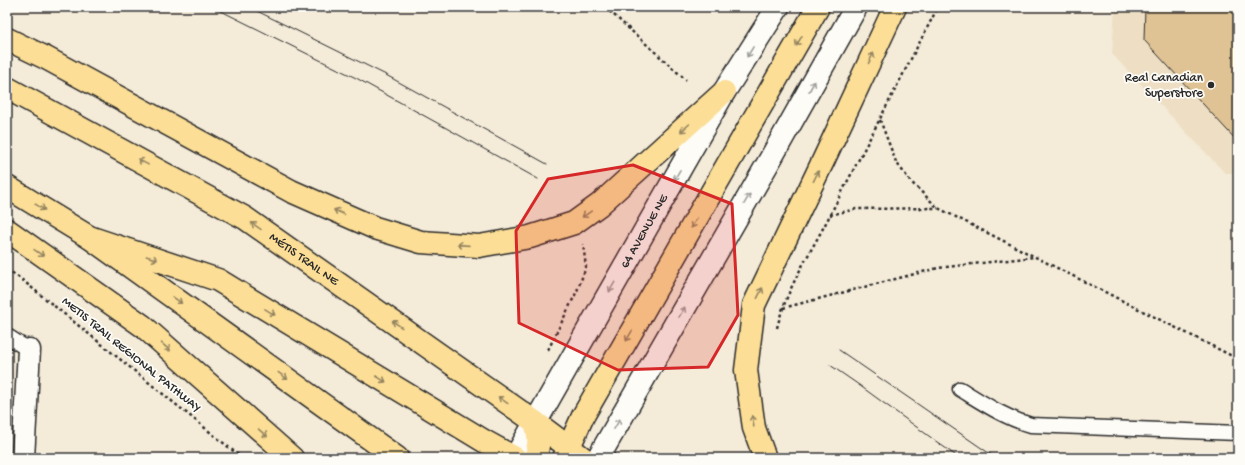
<svg xmlns="http://www.w3.org/2000/svg" width="1245" height="465" font-family="'Gochi Hand',sans-serif">
<style>
.built{fill:#eedfc4}
.building{fill:#e0c394;stroke:#2b2b2b}
.lines{fill:none;stroke-linecap:round;stroke-linejoin:round}
.service-casing{stroke:#2b2b2b;stroke-width:17}
.minor-casing{stroke:#2b2b2b;stroke-width:25}
.secondary-casing{stroke:#2b2b2b;stroke-width:25}
.primary-casing{stroke:#2b2b2b;stroke-width:25}
.path{stroke:#2b2b2b;stroke-width:2.5;stroke-dasharray:3 3;stroke-linecap:butt}
.service{stroke:#fdfcf7;stroke-width:14}
.minor{stroke:#fdfcf7;stroke-width:22}
.secondary{stroke:#fdfcf7;stroke-width:22}
.primary{stroke:#fcde96;stroke-width:22}
.tram{stroke:#2b2b2b;stroke-width:1}
.oneway{stroke:#948460}
.oneway2{stroke:#9e9e9b}
.marked{fill:#d62828;fill-opacity:0.2;stroke:#d62828;stroke-width:3;stroke-linejoin:round}
.poi-dot{fill:#2b2b2b;stroke:#fdfcf7;stroke-width:1.5}
.labels{text-anchor:middle;dominant-baseline:central;stroke-width:3.5;stroke-linejoin:round;paint-order:stroke}
.poi-label{font-size:13px;fill:#2b2b2b;stroke:#fdfcf7;text-anchor:end}
.street-label{font-size:13px;fill:#2b2b2b;stroke:#fdfcf7}
</style>
<rect width="100%" height="100%" fill="#f4ebd9"/>
<filter id="ink" filterUnits="userSpaceOnUse"><feTurbulence type="fractalNoise" baseFrequency=".025" numOctaves="2"/><feDisplacementMap in="SourceGraphic" scale="8" xChannelSelector="R" yChannelSelector="G"/><feConvolveMatrix kernelMatrix="1 2 1 2 8 2 1 2 1" color-interpolation-filters="sRGB"/></filter>
<g filter="url(#ink)">
<polygon class="built" points="1115,7 1238,7 1238,173 1225,173 1112,54"/>
<polygon class="building" points="1145,7 1238,7 1238,142 1144,40"/>
<g class="lines">
<g class="service-casing">
<g id="service">
<polyline points="7,336 29,350"/>
<path d="M960,389c23,14 45,29 71,36l207,8"/>
</g>
</g>
<g class="minor-casing">
<polyline id="minor" points="23,458 29,350"/>
</g>
<g class="secondary-casing">
<g id="secondary">
<path id="s1" d="M515,458l209,-366 54,-85"/>
<polyline points="598,458 771,158 856,7"/>
</g>
</g>
<g class="primary-casing">
<g id="primary">
<polyline points="7,39 46,58 291,191 375,228 421,242 479,246 530,237 574,223 599,205 724,92"/>
<path id="s2" d="M7,88l238,130 290,204 48,36"/>
<polyline points="7,187 89,237 397,458"/>
<polyline points="7,230 143,326 292,458"/>
<polyline points="89,237 218,280 484,441 515,458"/>
<path d="M535,458c5,-14 4,-22 0,-36"/>
<polyline points="564,458 583,416 818,7"/>
<polyline points="765,458 754,428 746,370 754,305 824,159 895,7"/>
</g>
</g>
<g class="path">
<polyline points="605,7 686,80"/>
<polyline points="880,120 896,162 911,182 938,208 1238,359"/>
<polyline points="830,215 856,209 938,208"/>
<polyline points="7,269 21,279 242,458"/>
<polyline points="783,308 938,268 1034,257"/>
<path d="M777,328c10,-42 35,-77 54,-115 36,-69 71,-137 107,-206"/>
<polyline points="548,350 577,291 586,267 583,244"/>
</g>
<use href="#service" class="service"/>
<use href="#minor" class="minor"/>
<use href="#secondary" class="secondary"/>
<use href="#primary" class="primary"/>
<g class="tram">
<polyline points="213,7 358,79 538,179"/>
<polyline points="249,7 386,75 547,164"/>
<polyline points="839,350 996,458"/>
<polyline points="830,365 859,385 959,458"/>
</g>
</g>
<defs><path id="oneway-shaft" d="M-6 0H5M1.5-3L5.5 0L1.5 3" fill="none" stroke-width="1.6" stroke-linecap="round" stroke-linejoin="round"/></defs>
<g class="oneway">
<use href="#oneway-shaft" transform="translate(799 41) rotate(120)"/>
<use href="#oneway-shaft" transform="translate(871 58) rotate(-65)"/>
<use href="#oneway-shaft" transform="translate(685 128) rotate(138)"/>
<use href="#oneway-shaft" transform="translate(143 162) rotate(-151)"/>
<use href="#oneway-shaft" transform="translate(816 176) rotate(-64)"/>
<use href="#oneway-shaft" transform="translate(40 207) rotate(32)"/>
<use href="#oneway-shaft" transform="translate(339 212) rotate(-156)"/>
<use href="#oneway-shaft" transform="translate(587 214) rotate(146)"/>
<use href="#oneway-shaft" transform="translate(694 223) rotate(120)"/>
<use href="#oneway-shaft" transform="translate(256 226) rotate(-145)"/>
<use href="#oneway-shaft" transform="translate(463 245) rotate(-176)"/>
<use href="#oneway-shaft" transform="translate(39 253) rotate(35)"/>
<use href="#oneway-shaft" transform="translate(152 258) rotate(19)"/>
<use href="#oneway-shaft" transform="translate(760 293) rotate(-64)"/>
<use href="#oneway-shaft" transform="translate(177 300) rotate(36)"/>
<use href="#oneway-shaft" transform="translate(270 312) rotate(31)"/>
<use href="#oneway-shaft" transform="translate(397 324) rotate(-144)"/>
<use href="#oneway-shaft" transform="translate(629 336) rotate(120)"/>
<use href="#oneway-shaft" transform="translate(166 347) rotate(41)"/>
<use href="#oneway-shaft" transform="translate(283 376) rotate(36)"/>
<use href="#oneway-shaft" transform="translate(381 379) rotate(31)"/>
<use href="#oneway-shaft" transform="translate(503 400) rotate(-144)"/>
<use href="#oneway-shaft" transform="translate(753 421) rotate(-98)"/>
<use href="#oneway-shaft" transform="translate(263 433) rotate(41)"/>
</g>
<g class="oneway2">
<use href="#oneway-shaft" transform="translate(750 52) rotate(122)"/>
<use href="#oneway-shaft" transform="translate(812 86) rotate(-61)"/>
<use href="#oneway-shaft" transform="translate(677 175) rotate(120)"/>
<use href="#oneway-shaft" transform="translate(747 199) rotate(-60)"/>
<use href="#oneway-shaft" transform="translate(612 287) rotate(120)"/>
<use href="#oneway-shaft" transform="translate(682 312) rotate(-60)"/>
<use href="#oneway-shaft" transform="translate(617 424) rotate(-60)"/>
</g>
</g>
<path class="marked" d="M633,165l99,39 6,111 -30,52 -90,3 -99,-47 -3,-92 32,-52z"/>
<circle class="poi-dot" cx="1211" cy="85" r="4"/>
<g class="labels">
<g class="poi-label">
<text x="1203" y="78">Real Canadian<tspan x="1203" dy="15">Superstore</tspan></text>
</g>
<g class="street-label">
<text stroke="none"><textPath href="#s1" startOffset="261">64 AVENUE NE</textPath></text>
<text stroke="none"><textPath href="#s2" startOffset="343">MÉTIS TRAIL NE</textPath></text>
<text transform="translate(131 355) rotate(39)">METIS TRAIL REGIONAL PATHWAY</text>
</g>
</g>
<rect width="1245" height="465" fill="none" stroke="#fdfcf7" stroke-width="24"/>
<rect x="12" y="12" width="1221" height="441" fill="none" stroke="#2b2b2b" stroke-width="1.5" filter="url(#ink)"/>
</svg>
